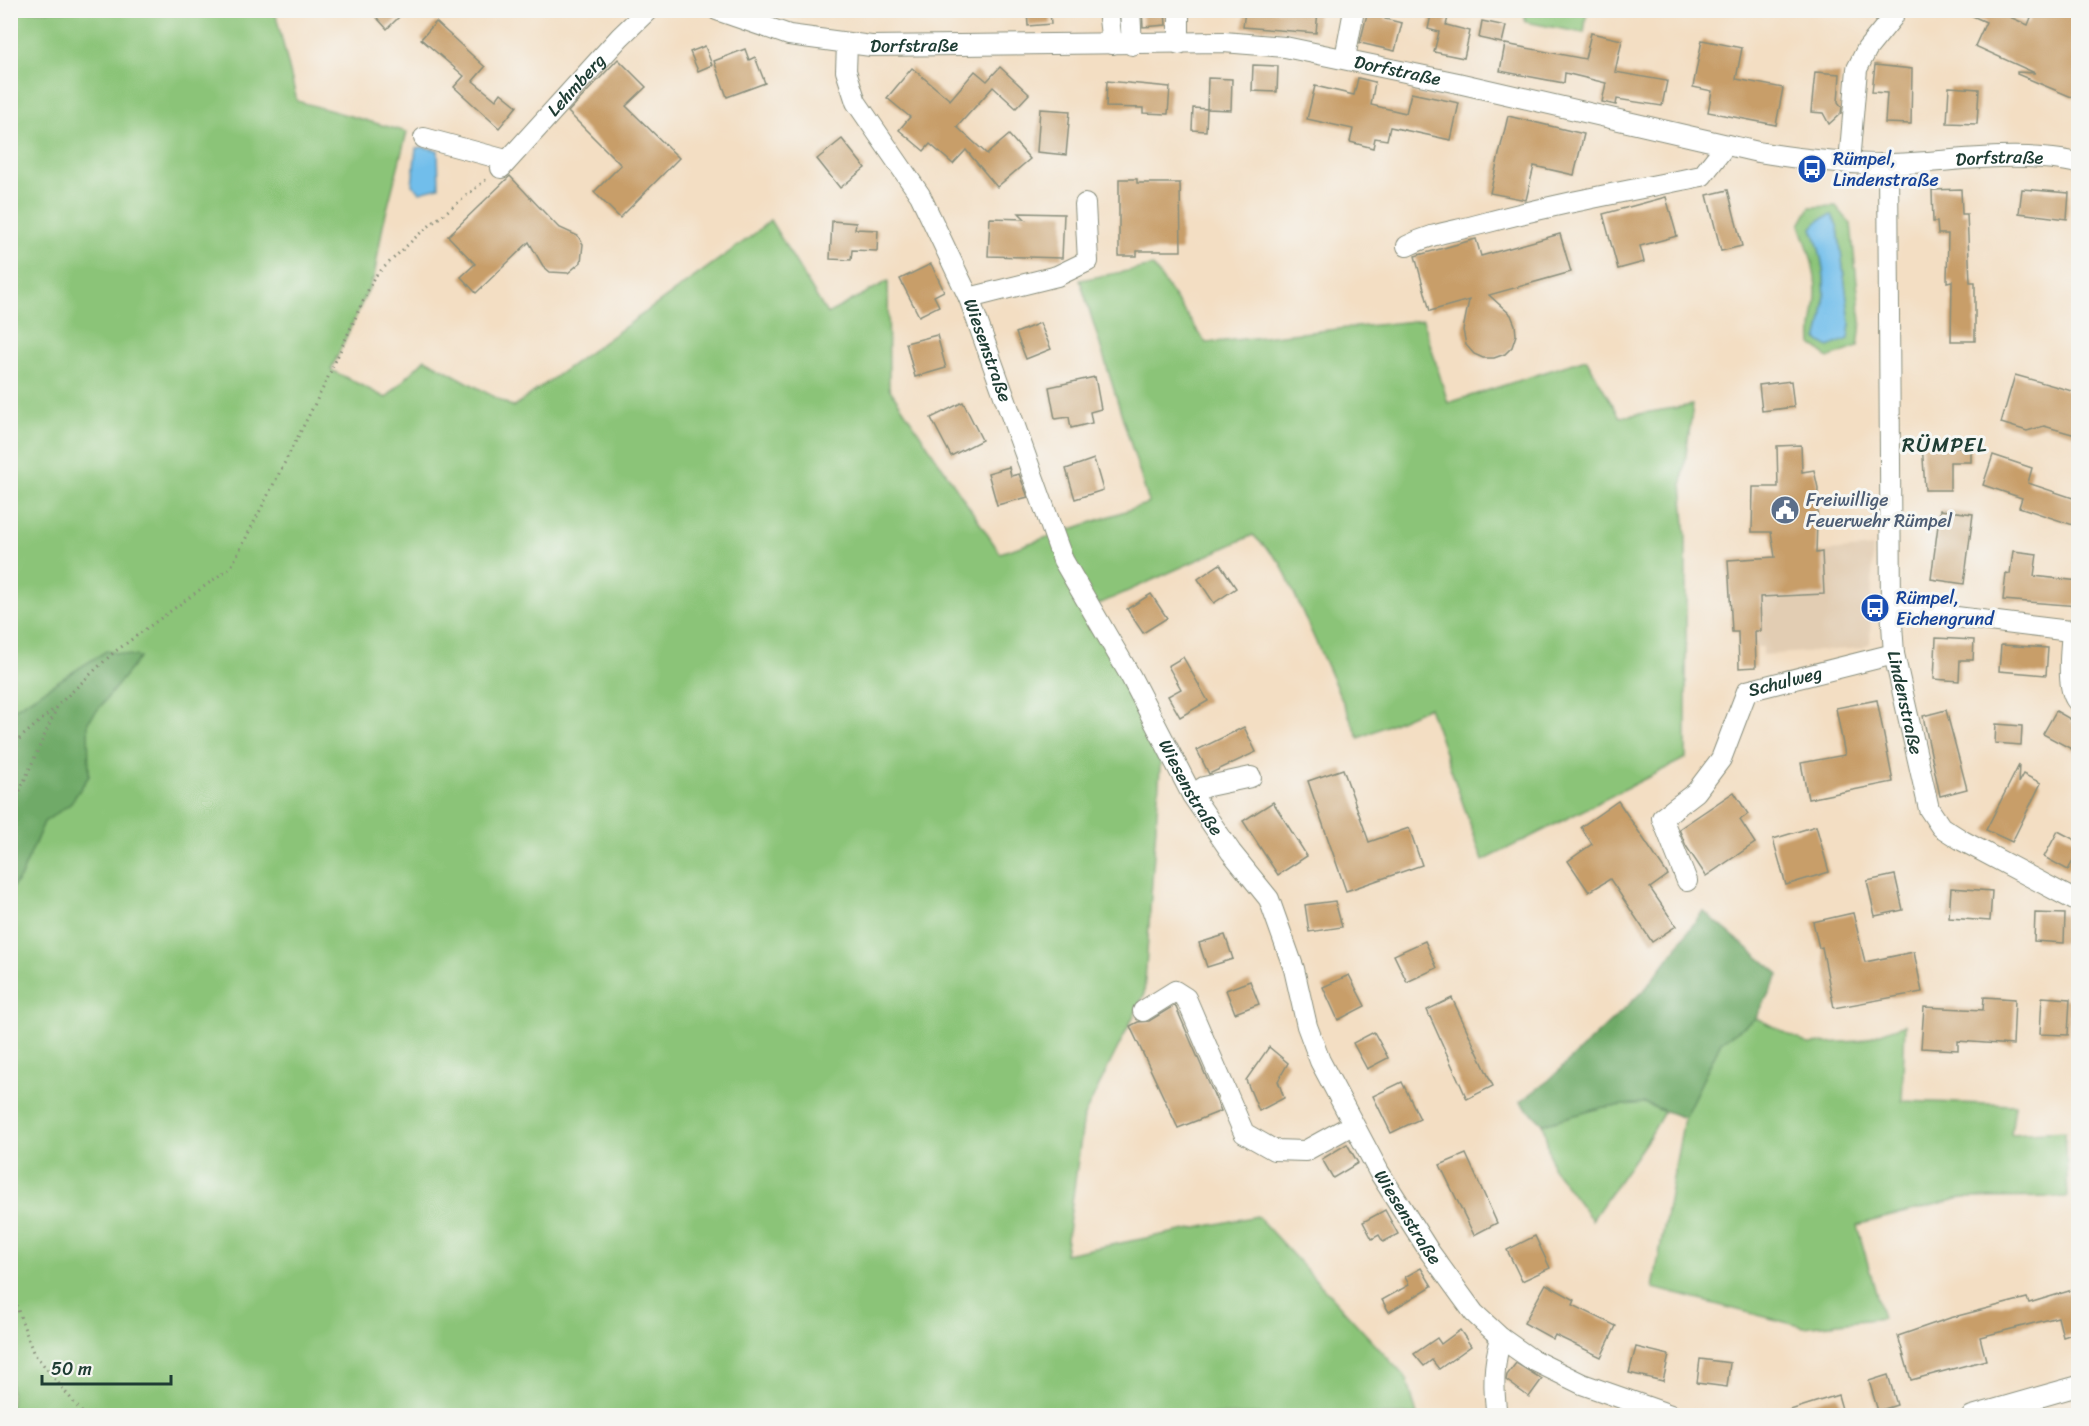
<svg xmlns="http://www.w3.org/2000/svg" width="2089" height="1426" font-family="Sriracha,sans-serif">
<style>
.built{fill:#e2cdb3}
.green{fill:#8bc478;stroke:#558056;stroke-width:1.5;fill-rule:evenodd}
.forest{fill:#70aa68;stroke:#48744e;stroke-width:1.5}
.water{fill:#71beeb;stroke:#487e90;stroke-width:1.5}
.building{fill:#c89e69}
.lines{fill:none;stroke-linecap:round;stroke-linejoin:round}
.minor-casing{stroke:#898e7c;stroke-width:22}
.path{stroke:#898e7c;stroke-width:3;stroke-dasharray:1.5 4.5;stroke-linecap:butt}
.minor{stroke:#fff;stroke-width:20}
.labels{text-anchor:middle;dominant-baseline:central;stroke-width:6;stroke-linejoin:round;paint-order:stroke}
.street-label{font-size:18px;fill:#1f3d34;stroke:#f6f6f2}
.transit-label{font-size:18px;fill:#164399;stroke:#f6f6f2;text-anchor:start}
.service-label{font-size:18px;fill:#4e5e75;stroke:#f6f6f2;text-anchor:start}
.quarter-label{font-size:21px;letter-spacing:1.5px;fill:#1f3d34;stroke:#f6f6f2}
</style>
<rect width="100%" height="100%" fill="#f6f6f2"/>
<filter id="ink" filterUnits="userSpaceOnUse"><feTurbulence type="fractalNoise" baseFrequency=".0167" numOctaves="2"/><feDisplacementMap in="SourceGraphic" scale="12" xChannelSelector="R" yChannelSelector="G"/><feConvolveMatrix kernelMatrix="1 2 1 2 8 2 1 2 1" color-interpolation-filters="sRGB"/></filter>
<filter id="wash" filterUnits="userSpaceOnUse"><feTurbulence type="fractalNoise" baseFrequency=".008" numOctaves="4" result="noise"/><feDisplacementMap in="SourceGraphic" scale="24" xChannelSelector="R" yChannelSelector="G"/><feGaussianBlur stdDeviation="1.35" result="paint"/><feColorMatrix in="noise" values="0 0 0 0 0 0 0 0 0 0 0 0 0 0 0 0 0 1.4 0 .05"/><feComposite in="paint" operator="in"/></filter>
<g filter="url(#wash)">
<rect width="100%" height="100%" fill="#f3dec3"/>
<polygon class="built" points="1873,547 1870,643 1862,648 1763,655 1763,647 1756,647 1756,667 1739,668 1738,632 1732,632 1728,560"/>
<g class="green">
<polygon points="11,11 275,11 297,101 407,132 383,225 374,277 331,370 386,398 425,359 513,407 753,235 770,220 827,314 888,281 889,388 1000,553 1149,503 1080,280 1153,266 1206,343 1423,320 1448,403 1586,359 1620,417 1693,405 1682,483 1686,538 1686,758 1483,861 1429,707 1359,738 1280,562 1253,535 1090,608 1161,755 1144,995 1084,1116 1065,1254 1257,1216 1407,1379 1417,1415 11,1415 11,889 20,878 44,822 70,804 89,776 87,722 140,657 11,712"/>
<polygon points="1525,11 1587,11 1584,33 1525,22"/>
<path d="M1836,206l15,18 10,98 -3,25 -30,11 -16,-14c-2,-18 4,-33 4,-51 0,-24 -8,-46 -16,-68l10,-18zM1832,215l6,13 12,95 -2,16 -30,1c10,-40 9,-74 -6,-112z"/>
<polygon points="1756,1018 1808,1044 1859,1041 1905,1024 1902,1101 2015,1105 2011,1134 2065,1131 2068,1197 1961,1198 1857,1225 1883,1318 1804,1327 1653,1288 1684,1118 1721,1042"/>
<polygon points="1644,1103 1664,1112 1650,1136 1592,1220 1552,1167 1543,1124 1604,1107"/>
</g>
<g class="forest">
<polygon points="106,651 140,657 88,722 89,776 70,804 44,822 20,878 11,889 11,711"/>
<polygon points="1703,911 1779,974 1756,1018 1721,1042 1684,1118 1644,1103 1604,1107 1543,1124 1520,1102 1549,1080 1647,987"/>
</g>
<g class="water">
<polygon points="423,147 438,150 439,187 420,192 412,185 416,148"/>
<path d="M1832,215l6,13 12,95 -2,16 -19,8 -12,-7c12,-39 10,-75 -5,-112l7,-8z"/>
</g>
<g id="blocks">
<g class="building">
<polygon points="370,10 406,10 387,29"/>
<polygon points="1027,10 1050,10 1051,24 1028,26"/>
<polygon points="1142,10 1165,10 1166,25 1143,27"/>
<polygon points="1245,10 1318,10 1316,33 1243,27"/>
<polygon points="1368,10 1386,10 1385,19 1402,23 1395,51 1360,43"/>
<polygon points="1432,10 1450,10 1446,25 1470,31 1464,58 1434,52 1439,32 1428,29"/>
<polygon points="1959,10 1994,10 2028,25 2034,10 2079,10 2079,88 2074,98 2017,74 2017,72 2035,73 1975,46 1986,22"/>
<polygon points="1482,21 1506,26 1502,43 1479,38"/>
<polygon points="436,22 485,67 473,81 496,100 501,93 517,106 499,128 454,87 464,76 421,39"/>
<polygon points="1591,33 1622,40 1615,72 1667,81 1662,106 1617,99 1616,105 1602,102 1606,83 1565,73 1564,83 1500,71 1505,44 1585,59"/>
<polygon points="1702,40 1742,48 1736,79 1783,88 1776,125 1708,112 1712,91 1693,87"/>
<polygon points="705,46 712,65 698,71 690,52"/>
<polygon points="745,49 749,60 755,57 765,83 727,97 714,61"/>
<polygon points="618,59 646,87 626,106 679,158 620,218 594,192 621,165 568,112"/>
<polygon points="1253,65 1278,66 1277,92 1252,91"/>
<polygon points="1875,65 1912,69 1911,124 1885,123 1887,93 1872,92"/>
<polygon points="1000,67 1029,94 1016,108 993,87 957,127 987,154 1009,135 1030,159 997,187 966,150 953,164 930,144 924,151 899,130 910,117 887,98 912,68 950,100 975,71 987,81"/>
<polygon points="1815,72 1840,74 1838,102 1842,107 1841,113 1829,124 1823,113 1811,112"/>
<polygon points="1208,78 1232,79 1231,110 1207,109"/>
<polygon points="1358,78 1375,82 1371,105 1406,113 1411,93 1459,103 1451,140 1390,127 1387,140 1375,138 1373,148 1350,142 1353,129 1307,119 1315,86 1354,95"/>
<polygon points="1107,81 1170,87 1168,114 1143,113 1143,108 1106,107"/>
<polygon points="1949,87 1979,89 1977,124 1947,123"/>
<polygon points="1193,108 1207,109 1206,131 1192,130"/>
<polygon points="1040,109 1070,111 1066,155 1037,152"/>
<polygon points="1508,116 1584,134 1574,175 1534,166 1526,200 1490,193"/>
<polygon points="842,139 865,168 840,188 817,159"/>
<polygon points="510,176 558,227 578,236 583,244 581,262 568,273 550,272 543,266 529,242 476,293 461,277 475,264 448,236"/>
<polygon points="1119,179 1137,179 1137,183 1180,183 1181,251 1137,251 1137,256 1119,256"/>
<polygon points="1961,189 1962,214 1967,214 1970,282 1975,282 1975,341 1951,341 1952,281 1947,282 1948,234 1938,234 1937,222 1933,222 1932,190"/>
<polygon points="2022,189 2069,193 2067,219 2019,213"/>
<polygon points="1728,190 1742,246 1721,251 1707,195"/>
<polygon points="1666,197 1677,236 1640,246 1644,262 1618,269 1603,214"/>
<polygon points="1019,213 1064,214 1062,258 988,256 990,218 1025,219"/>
<polygon points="832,221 856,223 855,229 878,230 877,251 852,250 851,260 830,259"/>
<polygon points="1560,234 1571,272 1489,295 1511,315 1515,325 1516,335 1512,347 1505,354 1494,358 1483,358 1474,354 1466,345 1463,330 1469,300 1430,311 1415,256 1476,239 1481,256"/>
<polygon points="931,264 944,291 934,296 939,306 919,316 900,279"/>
<polygon points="1040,323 1051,349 1026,359 1016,333"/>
<polygon points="937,335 946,368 915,377 906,343"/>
<polygon points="2015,375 2079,393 2079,436 2044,426 2027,431 2001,423"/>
<polygon points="1095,377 1101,409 1090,412 1092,423 1071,428 1069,417 1055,419 1049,387"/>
<polygon points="1791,381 1794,407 1762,411 1759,385"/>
<polygon points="963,402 982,440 951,456 931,418"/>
<polygon points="1942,441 1942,447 1971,447 1971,462 1950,462 1950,490 1925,490 1922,442"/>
<polygon points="1801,445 1802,472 1814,470 1818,488 1816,553 1822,552 1824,594 1760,597 1761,631 1755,631 1756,667 1739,668 1738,632 1732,632 1728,560 1775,557 1771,532 1752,532 1753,487 1778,487 1777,446"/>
<polygon points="1993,455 2032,468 2028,483 2079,500 2079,527 2019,507 2022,498 1983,485"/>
<polygon points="1094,459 1103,490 1075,499 1066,469"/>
<polygon points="1009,467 1011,476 1019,474 1028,497 997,505 988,473"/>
<polygon points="1940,510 1973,514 1964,584 1931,579"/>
<polygon points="2013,551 2037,554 2034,576 2079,581 2079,606 2003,600 2006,573 2010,574"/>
<polygon points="1220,564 1236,588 1214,603 1198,579"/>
<polygon points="1151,594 1167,618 1143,633 1127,609"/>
<polygon points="1936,638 1974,640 1973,660 1960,660 1959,681 1934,679"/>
<polygon points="2001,645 2048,648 2046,675 1999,671"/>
<polygon points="1183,657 1208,701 1180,717 1168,696 1181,689 1168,666"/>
<polygon points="1877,700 1893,782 1808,799 1801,763 1845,755 1836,708"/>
<polygon points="1946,710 1967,789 1940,796 1923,716"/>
<polygon points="2056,711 2072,720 2071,723 2079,727 2079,753 2043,734"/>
<polygon points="1996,724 2022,726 2021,745 1995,743"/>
<polygon points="1244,727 1256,752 1209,774 1197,750"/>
<polygon points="2019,765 2018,783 2023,774 2041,783 2012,842 1986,830"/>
<polygon points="1343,769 1369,842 1409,828 1422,865 1346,891 1308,781"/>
<polygon points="1734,792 1748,814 1740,820 1755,843 1706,876 1686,846 1679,829"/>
<polygon points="1618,801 1668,875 1650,888 1676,926 1652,942 1610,879 1589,892 1568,861 1592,844 1581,827"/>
<polygon points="1273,802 1307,856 1278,875 1243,821"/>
<polygon points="1816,826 1829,872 1786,885 1773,839"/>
<polygon points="2058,831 2079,842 2079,850 2068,870 2044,857"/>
<polygon points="1895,875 1903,910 1875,916 1867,881"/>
<polygon points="1951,888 1992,891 1990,921 1949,918"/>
<polygon points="1335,901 1342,927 1309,932 1305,905"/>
<polygon points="1853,913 1865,962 1914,952 1922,992 1834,1008 1822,947 1819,948 1813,922"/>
<polygon points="2035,913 2065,914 2064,943 2034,941"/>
<polygon points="1225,935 1233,959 1207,967 1199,943"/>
<polygon points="1425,941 1437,968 1407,982 1394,955"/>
<polygon points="1349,975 1365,1006 1338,1020 1323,987"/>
<polygon points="1250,981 1259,1004 1235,1013 1226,990"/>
<polygon points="1984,997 2015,999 2013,1045 1958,1041 1958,1050 1921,1048 1924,1007 1983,1010"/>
<polygon points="2042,997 2070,999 2068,1035 2040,1034"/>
<polygon points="1452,998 1493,1086 1467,1099 1427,1010"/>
<polygon points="1175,1005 1221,1111 1178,1128 1130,1026 1138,1022 1149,1021"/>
<polygon points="1374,1032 1388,1058 1367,1069 1353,1043"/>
<polygon points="1269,1047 1288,1063 1278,1081 1284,1098 1259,1111 1246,1080"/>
<polygon points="1402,1082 1420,1119 1391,1133 1373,1096"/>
<polygon points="1347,1144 1358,1163 1333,1178 1322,1159"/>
<polygon points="1466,1154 1497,1223 1474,1235 1440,1165"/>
<polygon points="1385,1210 1398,1234 1383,1242 1379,1235 1372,1239 1363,1222"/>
<polygon points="1535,1236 1550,1268 1522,1281 1507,1250"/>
<polygon points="1421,1268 1432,1286 1389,1312 1382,1300 1409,1285 1405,1277"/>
<polygon points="1546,1284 1575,1300 1573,1305 1616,1326 1601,1357 1555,1335 1553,1339 1524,1323"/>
<polygon points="2079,1288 2079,1332 2063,1337 2058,1317 1980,1337 1986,1360 1911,1380 1898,1336 1950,1318 2027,1298 2029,1303"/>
<polygon points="1460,1330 1471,1346 1439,1369 1432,1360 1424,1366 1414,1354 1437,1338 1441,1344"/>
<polygon points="1636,1347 1669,1355 1663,1381 1629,1373"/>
<polygon points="1700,1359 1730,1363 1727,1387 1697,1383"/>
<polygon points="1516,1363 1542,1379 1529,1397 1506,1380 1507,1375"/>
<polygon points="1888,1375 1897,1405 1878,1411 1869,1381"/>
<polygon points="1838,1395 1844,1416 1785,1416 1784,1412"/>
</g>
</g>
</g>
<g filter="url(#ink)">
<use href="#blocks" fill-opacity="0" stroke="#898e7c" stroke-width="1.5"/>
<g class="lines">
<g class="minor-casing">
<g id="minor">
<path id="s1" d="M717,10l72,25 82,11 352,-4 62,5 173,36 300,69c42,7 85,12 128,12 64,-1 128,-15 192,-1"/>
<polyline points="1108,10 1112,44"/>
<polyline points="1130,10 1132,45"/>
<polyline points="1179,10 1179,44"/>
<path id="s2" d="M847,44l-1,27 10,31 64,93 49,103 94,262 68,117 61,118 39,57 38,47 25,70 13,57 13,35 59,111 50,79 45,62 27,25 30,21 51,25 91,32"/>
<polyline points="1345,58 1354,10"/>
<polyline points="424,138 506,160"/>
<polyline points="1849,163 1857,69 1867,49 1893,17"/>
<path id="s3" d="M1888,164l3,445 3,45 35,155 12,18 22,14 115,61"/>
<path id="s4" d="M501,168l119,-131 28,-27"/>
<path d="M1407,246c28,-14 45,-14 74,-22 73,-20 147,-33 221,-48l24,-31"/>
<polyline points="969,298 1057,276 1088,261 1085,204"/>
<polyline points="1891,609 2078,632"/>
<path d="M2072,630c-1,18 -7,60 6,72"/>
<polyline points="1192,795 1204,787 1251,777"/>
<path id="s5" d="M1687,881l-25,-63 34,-26 25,-33 26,-68 147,-37"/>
<polyline points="1143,1011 1175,991 1186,998 1244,1133 1274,1150 1305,1151 1352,1125"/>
<path d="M1497,1416c-4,-28 -4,-51 4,-78"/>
<polyline points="1972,1416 2078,1386"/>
</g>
</g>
<g class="path">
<polyline points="10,747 56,707"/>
<polyline points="10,813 58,705 113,653 231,567 324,386 374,277 418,235 488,178"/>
<polyline points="10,1288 33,1352 85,1416"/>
</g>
<use href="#minor" class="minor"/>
</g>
</g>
<defs>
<g id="bus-disc" transform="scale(1.5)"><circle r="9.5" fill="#1a4fb4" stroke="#f6f6f2"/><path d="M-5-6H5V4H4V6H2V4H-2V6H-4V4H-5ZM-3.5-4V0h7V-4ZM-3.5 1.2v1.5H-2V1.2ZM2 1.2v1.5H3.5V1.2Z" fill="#fff"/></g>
<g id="civic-disc" transform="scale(1.5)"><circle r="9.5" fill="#5c6f8a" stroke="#f6f6f2"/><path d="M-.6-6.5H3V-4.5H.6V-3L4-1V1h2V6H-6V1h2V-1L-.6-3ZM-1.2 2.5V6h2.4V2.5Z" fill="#fff"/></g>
</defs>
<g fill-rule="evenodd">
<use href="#bus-disc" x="1812" y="169"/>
<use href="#civic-disc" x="1785" y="510"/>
<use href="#bus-disc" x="1875" y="608"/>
</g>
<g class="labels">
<g class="street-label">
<text stroke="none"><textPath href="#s1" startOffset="202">Dorfstraße</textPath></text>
<text stroke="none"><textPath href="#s1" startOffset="688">Dorfstraße</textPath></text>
<text stroke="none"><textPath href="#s4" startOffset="112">Lehmberg</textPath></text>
<text stroke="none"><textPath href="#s1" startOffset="1300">Dorfstraße</textPath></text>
<text stroke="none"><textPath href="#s2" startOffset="342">Wiesenstraße</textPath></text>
<text stroke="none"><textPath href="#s5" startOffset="264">Schulweg</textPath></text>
<text stroke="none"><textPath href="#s3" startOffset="540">Lindenstraße</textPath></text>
<text stroke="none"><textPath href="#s2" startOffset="826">Wiesenstraße</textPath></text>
<text stroke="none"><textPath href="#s2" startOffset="1312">Wiesenstraße</textPath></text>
</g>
<g class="transit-label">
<text x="1833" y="159">Rümpel,<tspan x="1833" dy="21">Lindenstraße</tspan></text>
<text x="1896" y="598">Rümpel,<tspan x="1896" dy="21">Eichengrund</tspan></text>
</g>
<g class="service-label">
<text x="1806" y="500">Freiwillige<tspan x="1806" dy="21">Feuerwehr Rümpel</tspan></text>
</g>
<g class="quarter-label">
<text x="1945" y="445">RÜMPEL</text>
</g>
</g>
<rect width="2089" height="1426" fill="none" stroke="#f6f6f2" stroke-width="36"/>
<path d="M42 1375v9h129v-9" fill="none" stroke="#1f3d34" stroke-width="3"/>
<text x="51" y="1375" font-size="18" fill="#1f3d34" stroke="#f6f6f2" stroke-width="4.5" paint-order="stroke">50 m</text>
</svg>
